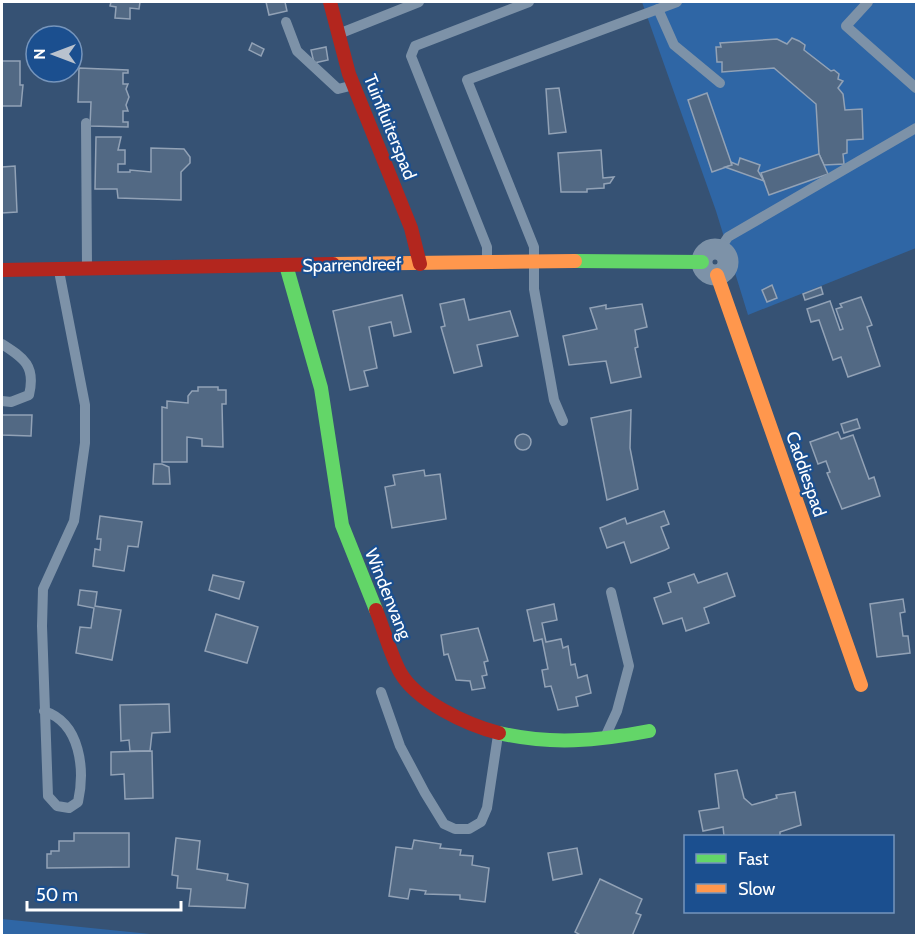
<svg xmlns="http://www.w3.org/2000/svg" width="918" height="937" font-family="Cabin,sans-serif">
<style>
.green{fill:#2f66a5}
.building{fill:#526984;stroke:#92a2b6;stroke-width:1.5}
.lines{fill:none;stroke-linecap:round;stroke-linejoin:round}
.lane{stroke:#7d92a8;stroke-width:10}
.street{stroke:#7d92a8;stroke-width:21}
.fast{stroke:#63d668;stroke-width:14}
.slow{stroke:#ff974d;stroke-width:14}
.jam{stroke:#b3261e;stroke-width:14}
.labels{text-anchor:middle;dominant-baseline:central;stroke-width:4.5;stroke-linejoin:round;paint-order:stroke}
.street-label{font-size:18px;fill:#fff;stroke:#1b4f8f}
</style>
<rect width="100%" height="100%" fill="#365274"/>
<g class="green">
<polygon points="642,2 916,2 916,248 748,315 716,211"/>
<polygon points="2,919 160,935 2,935"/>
</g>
<g class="building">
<polygon points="111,2 140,2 139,9 130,8 130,19 115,18 116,7 110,6"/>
<polygon points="266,2 285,2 287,11 269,15"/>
<polygon points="792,38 799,41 805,45 804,50 831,71 834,70 839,74 838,79 843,81 838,88 843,94 845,110 862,109 863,139 847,140 847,153 843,154 844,164 824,165 819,154 816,104 774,68 722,72 722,62 717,62 716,47 721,47 720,43 777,39 787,44"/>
<polygon points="252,43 264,49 261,56 249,50"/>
<polygon points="326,47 328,60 314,63 311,50"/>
<polygon points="2,61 20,61 20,85 23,85 21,106 2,106"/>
<polygon points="79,68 128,70 128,73 123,73 123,84 128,84 126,89 129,97 126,105 128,111 123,111 123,122 128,122 128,127 90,126 91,102 78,102"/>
<polygon points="559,88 566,132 549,134 546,89"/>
<polygon points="707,93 732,165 712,172 688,100"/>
<polygon points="96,137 121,137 118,150 125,150 125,164 118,164 118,172 130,172 130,170 151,172 151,148 184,149 190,157 190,163 181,172 181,200 118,198 117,189 95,189"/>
<polygon points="601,150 603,178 614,177 610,183 604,184 604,188 587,189 587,192 561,192 558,153"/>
<polygon points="819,154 828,174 769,195 761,173"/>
<polygon points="740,158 760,165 758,171 764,181 725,167 732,165 731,162 738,165"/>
<polygon points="15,166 17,212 2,213 2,167"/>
<polygon points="772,285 777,298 767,302 762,290"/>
<polygon points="821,287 823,294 805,300 803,294"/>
<polygon points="402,295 411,332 394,336 391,322 369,327 377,368 364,371 368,386 350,390 333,311"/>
<polygon points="861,297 872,325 867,327 880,366 848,377 841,357 833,360 819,320 811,322 807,309 830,301 840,330 843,329 836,309 842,307 840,304"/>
<polygon points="464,299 469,320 510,311 518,336 477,345 482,366 454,373 441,327 445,326 440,304"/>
<polygon points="642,304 647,327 635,330 638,347 635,348 641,377 611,383 606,361 569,365 563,336 597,329 590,308 606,305 606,309"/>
<polygon points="198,387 218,387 218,390 226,390 226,404 222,404 223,447 202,446 202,439 187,437 187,462 162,462 162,407 167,408 167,401 188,403 188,396 192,391 198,391"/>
<polygon points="631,410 630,448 638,489 607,500 591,418"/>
<polygon points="2,415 32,415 31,436 2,435"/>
<polygon points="857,419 860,428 844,433 841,424"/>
<polygon points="838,432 841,439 853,435 869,479 874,477 880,496 842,509 827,473 830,472 826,461 818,464 810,442"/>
<circle cx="523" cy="442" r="8"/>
<polygon points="154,464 162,464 169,467 170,484 153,484"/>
<polygon points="424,470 425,476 440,474 446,519 392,528 385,487 395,485 393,475"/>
<polygon points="664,511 669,524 661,527 669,548 665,550 631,563 624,542 607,548 600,528 625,518 627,524"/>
<polygon points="100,516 142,522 138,547 128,546 124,571 93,566 95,549 100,550 101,539 97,539"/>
<polygon points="727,573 735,596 704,608 709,623 686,631 682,618 663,624 654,598 671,592 668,583 694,574 698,583"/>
<polygon points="213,575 244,582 239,599 209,590"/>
<polygon points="80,590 97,592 95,606 121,610 112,660 76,653 80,627 91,628 94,608 78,605"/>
<polygon points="903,599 905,612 900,613 903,636 908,636 910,653 877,657 870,604"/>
<polygon points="554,604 557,620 542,623 546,642 561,639 563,648 568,646 571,665 575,664 578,678 587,675 591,693 576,697 578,706 558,710 551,686 545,687 542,670 548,669 542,639 534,641 527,610"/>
<polygon points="216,614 258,627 247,663 205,651"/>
<polygon points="478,628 488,661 484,662 487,675 482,676 485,688 472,690 470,681 456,680 448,654 444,655 441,635"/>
<polygon points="169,704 170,732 152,733 150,751 130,751 129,740 121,741 120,705"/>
<polygon points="152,751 153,798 125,799 124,774 111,775 111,752"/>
<polygon points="737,770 744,798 752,805 777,798 776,795 795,792 801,825 780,832 780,836 724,836 723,827 703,831 699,811 719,808 715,774"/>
<polygon points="74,833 129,833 129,867 47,868 47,854 51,854 51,851 59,851 59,841 74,841"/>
<polygon points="176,838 200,841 197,869 228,874 227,880 248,884 245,908 189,906 191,889 177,888 178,876 172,875"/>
<polygon points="414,840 441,844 440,848 461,850 460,855 473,856 472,865 489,868 485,902 460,899 460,895 425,894 426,891 410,889 408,899 389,896 396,847 412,849"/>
<polygon points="577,848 582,874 553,880 548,853"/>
<polygon points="600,879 642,899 636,913 641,915 632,936 582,936 575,932"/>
</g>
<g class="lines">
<g class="lane">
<polyline points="868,2 846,26 916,88"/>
<polyline points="658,9 674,45 720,83"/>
<polyline points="286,22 297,51 338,89 350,86"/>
<polyline points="341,33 419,2"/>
<polyline points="86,123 87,266"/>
<polyline points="720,249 728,237 916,128"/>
<polyline points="487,259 487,247 411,56 415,46 529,2"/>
<path d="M2,344c22,14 34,22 27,51l-18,7 -9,-1"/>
<polyline points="563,421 554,400 534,289 534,247 467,80 677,2"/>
<polyline points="381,692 400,746 425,793 444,824 455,829 469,829 481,822 487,808 498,735"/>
<path d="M44,711c37,12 41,59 34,91l-9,6 -12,-2 -9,-10 -6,-170 1,-37 31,-68 11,-78v-38l-26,-134"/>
<polyline points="606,735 617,711 629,666 611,592"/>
</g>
<circle class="street" cx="715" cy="262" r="13"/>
<g class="fast">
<polyline points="575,261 702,262"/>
<polyline points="286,265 321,388 342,525 376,610"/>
<path d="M499,733c51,12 99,8 150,-2"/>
</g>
<g class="slow">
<polyline points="333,264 575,261"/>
<polyline points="717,275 861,685"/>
</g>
<g class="jam">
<polyline points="330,2 349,74 411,228 420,264"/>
<polyline points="2,270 333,264"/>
<path d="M376,610c8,20 14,43 24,62 16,29 67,53 99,61"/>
</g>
</g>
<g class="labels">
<g class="street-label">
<text transform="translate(390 127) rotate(68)">Tuinfluiterspad</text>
<text transform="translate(352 265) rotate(-1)">Sparrendreef</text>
<text transform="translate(806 474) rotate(71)">Caddiespad</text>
<text transform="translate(388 594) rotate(68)">Windenvang</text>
</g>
</g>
<rect width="918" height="937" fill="none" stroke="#ffffff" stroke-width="6"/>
<rect x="684" y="835" width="210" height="78" fill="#1b4f8f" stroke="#7695bc" stroke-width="1.5"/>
<rect x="696" y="854" width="30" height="9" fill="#63d668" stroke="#7695bc" stroke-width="1.5"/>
<text x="738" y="865" font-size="18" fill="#ffffff">Fast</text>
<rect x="696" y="884" width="30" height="9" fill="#ff974d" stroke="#7695bc" stroke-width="1.5"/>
<text x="738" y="895" font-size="18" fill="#ffffff">Slow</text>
<g transform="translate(54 54) rotate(270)"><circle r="28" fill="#1b4f8f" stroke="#7695bc" stroke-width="1.5"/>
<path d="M0-4.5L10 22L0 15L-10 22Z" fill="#b9c2ce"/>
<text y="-9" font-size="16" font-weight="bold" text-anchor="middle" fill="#ffffff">N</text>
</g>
<path d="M27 901v9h154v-9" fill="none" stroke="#ffffff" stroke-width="3"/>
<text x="36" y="901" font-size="18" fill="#ffffff" stroke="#1b4f8f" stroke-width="4.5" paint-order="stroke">50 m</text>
</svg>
